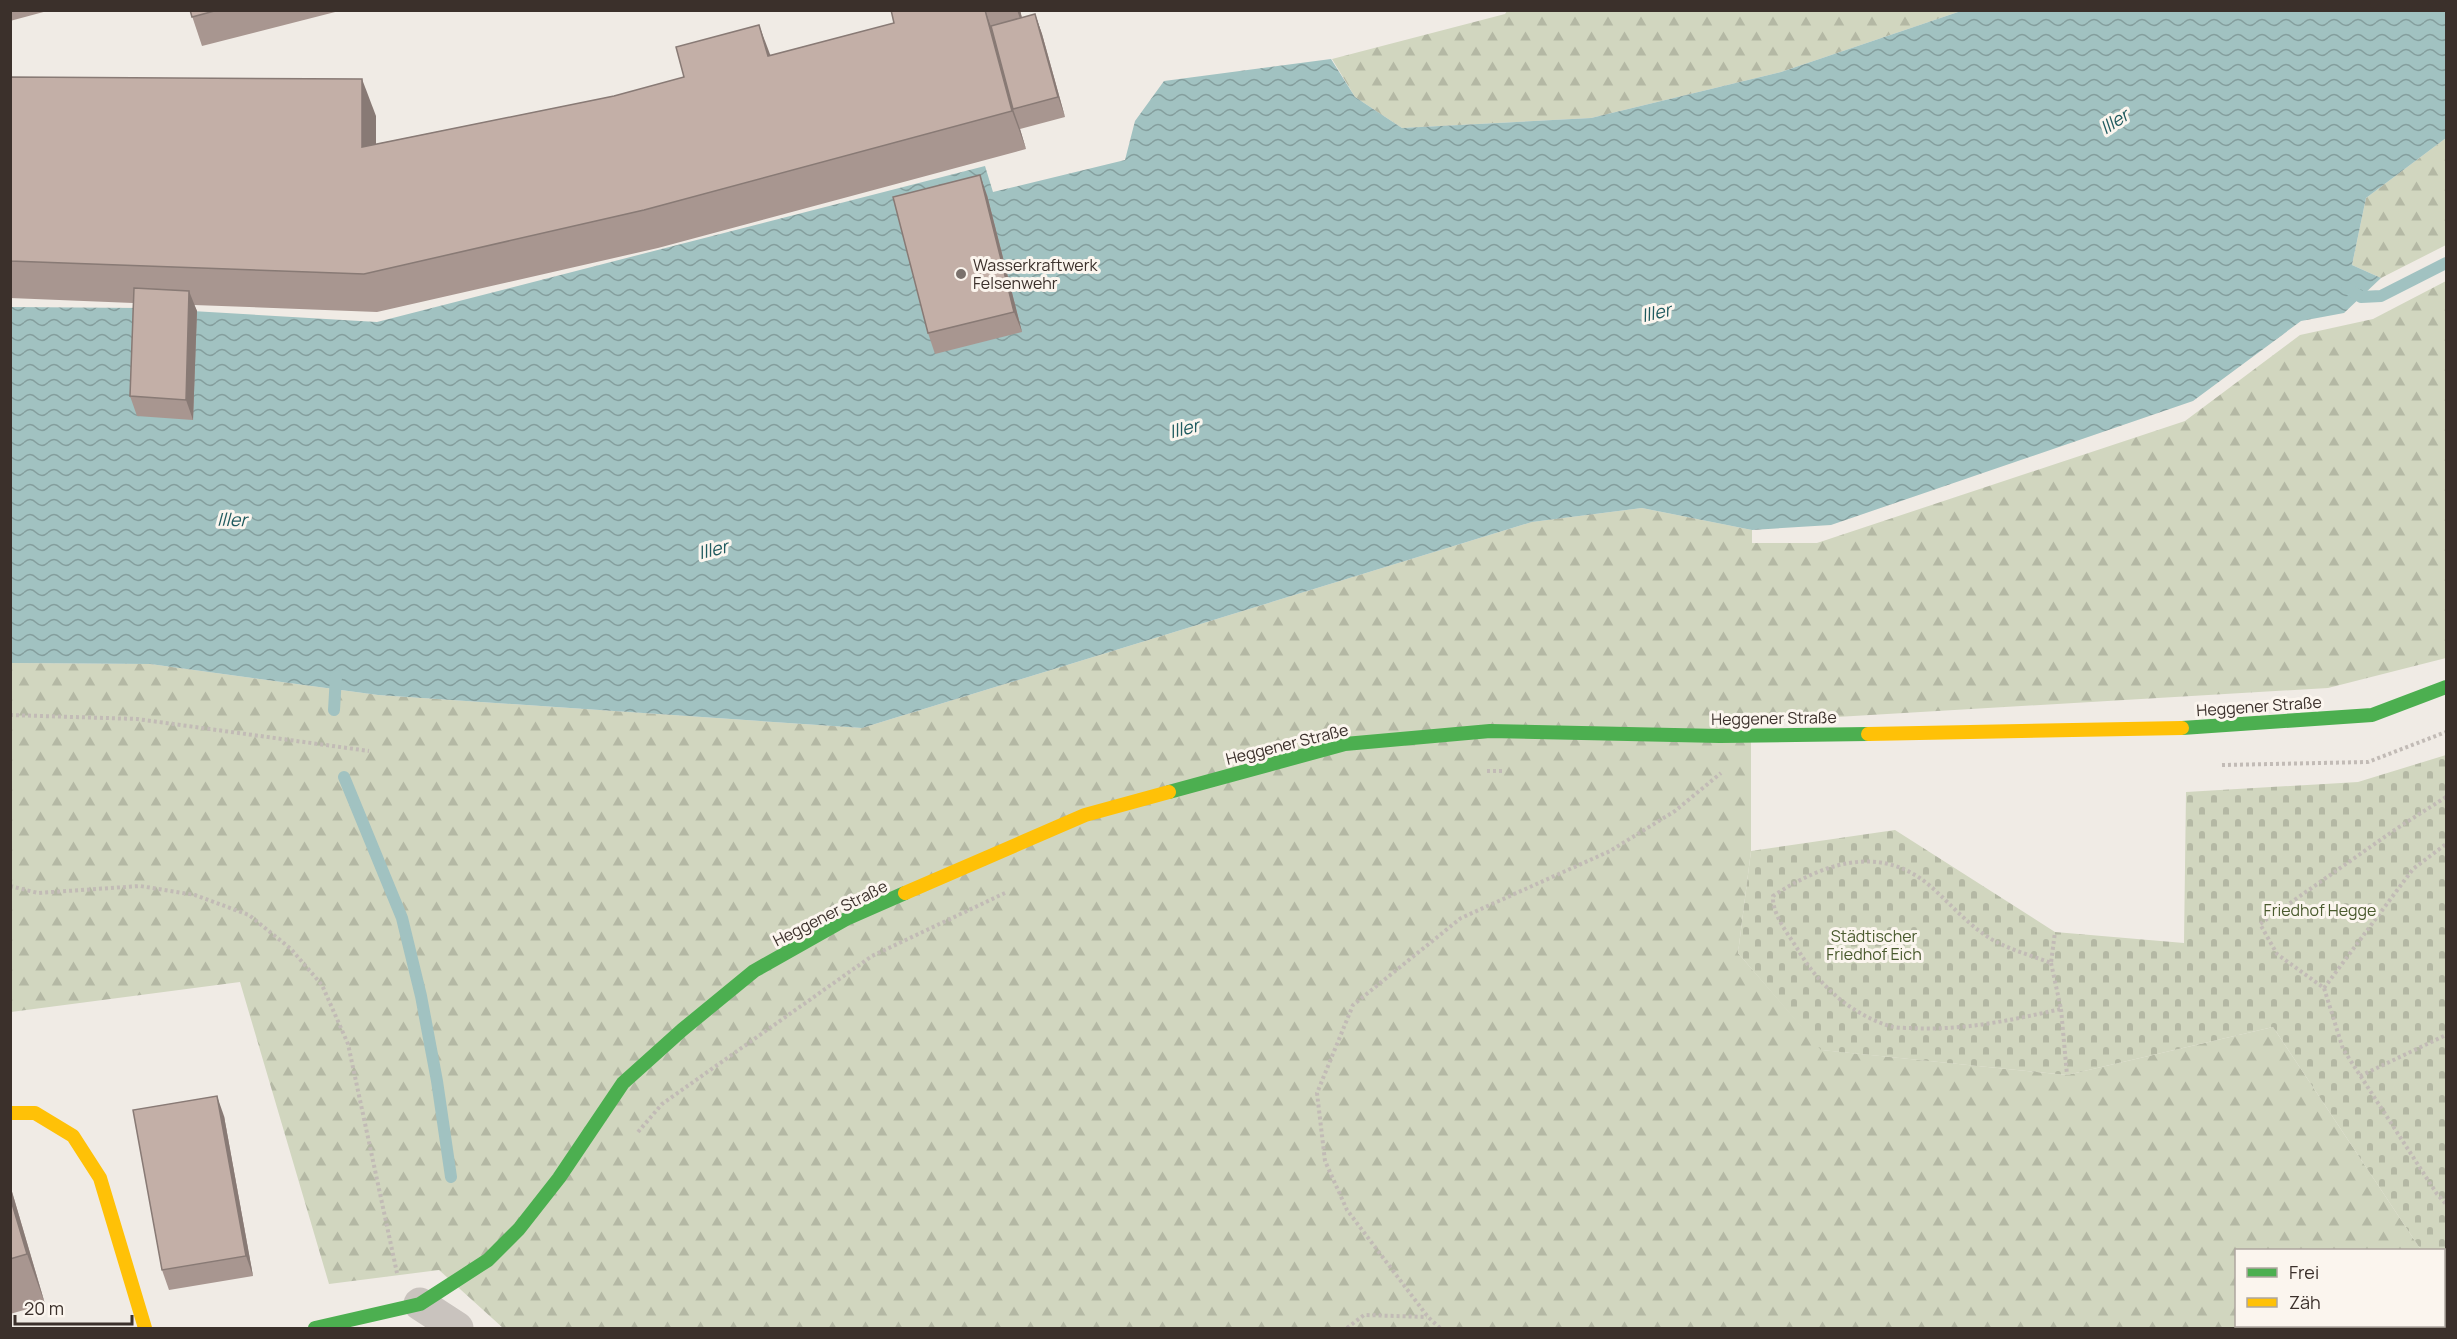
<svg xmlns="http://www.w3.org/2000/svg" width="2457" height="1339" font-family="Manrope,sans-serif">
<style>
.forest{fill:url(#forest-firs)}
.cemetery{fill:url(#cemetery-stones)}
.water{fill:url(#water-waves)}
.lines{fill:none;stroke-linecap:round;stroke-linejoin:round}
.stream{stroke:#a1c2c1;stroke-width:12}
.path{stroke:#c2bbb6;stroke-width:4;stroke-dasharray:3 3;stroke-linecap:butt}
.street{stroke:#c9c3be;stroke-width:33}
.fast{stroke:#4caf50;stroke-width:14}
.slow{stroke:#ffc107;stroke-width:14}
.wall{fill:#a89690}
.shaded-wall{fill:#887a75}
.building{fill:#c3afa7;stroke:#887a75;stroke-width:1.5}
.poi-dot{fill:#7a716c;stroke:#fbf5ee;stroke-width:2}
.labels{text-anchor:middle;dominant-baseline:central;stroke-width:6;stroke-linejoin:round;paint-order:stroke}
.poi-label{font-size:16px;fill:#3b302b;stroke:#fbf5ee;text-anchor:start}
.street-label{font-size:16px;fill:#3b302b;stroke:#fbf5ee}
.park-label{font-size:16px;fill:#4a5a2e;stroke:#fbf5ee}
.water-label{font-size:18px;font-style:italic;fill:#1f5a5e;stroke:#fbf5ee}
</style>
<defs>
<pattern id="forest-firs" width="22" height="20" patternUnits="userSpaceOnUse" patternTransform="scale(1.5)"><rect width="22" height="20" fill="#d1d6bf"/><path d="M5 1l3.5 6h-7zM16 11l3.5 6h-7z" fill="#b4b8a4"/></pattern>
<pattern id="cemetery-stones" width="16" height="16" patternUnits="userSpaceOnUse" patternTransform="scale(1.5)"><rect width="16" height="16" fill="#d1d6bf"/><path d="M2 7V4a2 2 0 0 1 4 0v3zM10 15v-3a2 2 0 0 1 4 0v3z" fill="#b4b8a4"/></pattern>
<pattern id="water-waves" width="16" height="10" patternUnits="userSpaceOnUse" patternTransform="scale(1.5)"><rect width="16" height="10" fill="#a1c2c1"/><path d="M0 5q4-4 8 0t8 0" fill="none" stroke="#849e9d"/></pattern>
</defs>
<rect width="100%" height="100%" fill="#f0ebe5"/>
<g class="forest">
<polygon points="1507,11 1961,11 1781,72 1591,118 1402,128 1355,97 1332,59 1505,14"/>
<polygon points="2446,138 2446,245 2381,278 2352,265 2366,198"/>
<polygon points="2446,281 2446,658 2328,688 1751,722 1751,851 1738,953 1822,1050 2067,1075 2273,1027 2421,1250 2236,1250 2236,1326 2444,1326 2444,1285 2446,1289 2446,1328 503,1328 439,1270 329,1284 240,982 11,1012 10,663 150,664 378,695 862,728 1532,522 1642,508 1752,530 1752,543 1817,543 2185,421 2300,335 2373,319"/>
</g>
<polygon class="cemetery" points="2446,755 2446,1289 2444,1285 2444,1250 2421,1250 2273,1027 2067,1075 1821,1050 1738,953 1751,851 1895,830 2055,932 2184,943 2186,792 2358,782"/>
<polygon class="water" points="1961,11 2446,11 2446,138 2366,198 2352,265 2381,278 2344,313 2301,321 2193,401 1831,525 1752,530 1642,508 1532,522 862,728 378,695 150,664 11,663 11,307 141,308 377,322 985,166 993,192 1125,160 1135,121 1164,81 1331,59 1355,97 1402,128 1591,118 1781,72"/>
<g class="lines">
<g class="stream">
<polyline points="2347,288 2361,297 2381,296 2446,263"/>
<polyline points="334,710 336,676"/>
<polyline points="344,777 402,918 421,996 437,1081 451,1177"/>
</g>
<g class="path">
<polyline points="10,715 137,719 369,751"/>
<polyline points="2222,765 2368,762 2446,732"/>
<polyline points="1487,771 1504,771"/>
<polyline points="2446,797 2396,829 2260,924 2277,954 2324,988 2343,1049 2437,1194 2446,1204"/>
<polyline points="10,886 38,893 140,886 195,895 249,915 291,949 322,985 348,1044 397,1273"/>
<path d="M2051,963l10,46c-49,11 -99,22 -149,19 -7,0 -16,0 -23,-2 -39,-13 -68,-39 -89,-73 -10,-17 -28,-37 -27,-57 49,-32 106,-53 156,-11 20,17 37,38 59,52 18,12 43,18 63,26l4,-31"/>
<polyline points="2324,988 2413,869 2446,844"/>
<polyline points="2061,1009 2067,1075"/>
<polyline points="2360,1076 2446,1035"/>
<polyline points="638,1132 662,1104 872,956 1007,892"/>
<polyline points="1347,1328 1364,1315 1427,1317"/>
<polyline points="1440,1328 1428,1317 1347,1210 1325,1161 1317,1093 1353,1005 1461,918 1610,851 1675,811 1721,773"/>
</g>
<polyline class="street" points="420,1304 457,1328"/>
<g class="fast">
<polyline points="2182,728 2372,715 2446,687"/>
<polyline points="1169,792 1345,744 1490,731 1720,736 1868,734"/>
<polyline points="315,1328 420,1304 488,1260 519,1229 559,1178 623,1083 682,1030 754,971 848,918 905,893"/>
</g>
<g class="slow">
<polyline points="1868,734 2182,728"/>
<polyline points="905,893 1085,815 1169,792"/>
<polyline points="10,1113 35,1113 73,1136 100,1178 145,1328"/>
</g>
</g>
<g class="wall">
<polygon points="10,10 51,10 10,21"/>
<polygon points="190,10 343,10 202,46"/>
<polygon points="891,10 1020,10 1022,18 1035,14 1042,34 1065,117 1020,129 1026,149 658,248 377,312 194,305 197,311 193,420 137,416 130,396 133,303 10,298 10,77 376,116 376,144 614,96 894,23"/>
<polygon points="987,195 1022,332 935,354 928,333"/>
<polygon points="224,1116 253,1276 169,1290 162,1270"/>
<polygon points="10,1185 45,1304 10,1314"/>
</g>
<g class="shaded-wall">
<polygon points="985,10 998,46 1013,109 1020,129 1026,149 1012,111"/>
<polygon points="1017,10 1020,10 1027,39"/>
<polygon points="1035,14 1042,34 1065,117 1058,97"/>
<polygon points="759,25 773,62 768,56"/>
<polygon points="362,79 376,116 376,184 362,147"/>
<polygon points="980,175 987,195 1022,332 1014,312"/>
<polygon points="189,291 197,311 193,420 186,400"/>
<polygon points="217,1096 224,1116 253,1276 246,1256"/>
<polygon points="10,1185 45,1304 27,1254 10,1197"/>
</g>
<g class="building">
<polygon points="190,10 218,10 192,17"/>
<polygon points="891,10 985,10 1012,111 644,210 364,274 10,261 10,77 362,79 362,147 614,96 684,77 676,47 759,25 768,56 894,23"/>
<polygon points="1035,14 1058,97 1013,109 991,26"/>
<polygon points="980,175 1014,312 928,333 893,197"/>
<polygon points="134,288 189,291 186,400 130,396"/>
<polygon points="217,1096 246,1256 162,1270 133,1110"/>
<polygon points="10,1197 27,1254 10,1259"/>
</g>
<circle class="poi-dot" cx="961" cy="274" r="6"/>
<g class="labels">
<g class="poi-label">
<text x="973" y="265">Wasserkraftwerk<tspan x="973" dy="18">Felsenwehr</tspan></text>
</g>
<g class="street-label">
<text transform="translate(2259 706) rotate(-4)">Heggener Straße</text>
<text transform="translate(1774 718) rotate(-1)">Heggener Straße</text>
<text transform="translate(1287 744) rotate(-14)">Heggener Straße</text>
<text transform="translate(830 913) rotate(-27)">Heggener Straße</text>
</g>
<g class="park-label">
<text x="2320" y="910">Friedhof Hegge</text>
<text x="1874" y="936">Städtischer<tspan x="1874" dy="18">Friedhof Eich</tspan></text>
</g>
<g class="water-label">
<text transform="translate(2114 121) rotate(-33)">Iller</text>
<text transform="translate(1656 312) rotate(-13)">Iller</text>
<text transform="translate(1184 428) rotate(-14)">Iller</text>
<text transform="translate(232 519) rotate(1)">Iller</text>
<text transform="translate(713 549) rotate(-14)">Iller</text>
</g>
</g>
<rect width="2457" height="1339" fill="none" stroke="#3b302b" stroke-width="24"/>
<rect x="2235" y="1249" width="210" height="78" fill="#fbf5ee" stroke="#aea6a0" stroke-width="1.5"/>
<rect x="2247" y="1268" width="30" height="9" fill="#4caf50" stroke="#aea6a0" stroke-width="1.5"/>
<text x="2289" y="1279" font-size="18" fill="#3b302b">Frei</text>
<rect x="2247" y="1298" width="30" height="9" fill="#ffc107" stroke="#aea6a0" stroke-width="1.5"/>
<text x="2289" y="1309" font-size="18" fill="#3b302b">Zäh</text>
<path d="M15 1315v9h117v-9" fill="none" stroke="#3b302b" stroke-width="3"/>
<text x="24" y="1315" font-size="18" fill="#3b302b" stroke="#fbf5ee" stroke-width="4.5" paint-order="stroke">20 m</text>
</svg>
